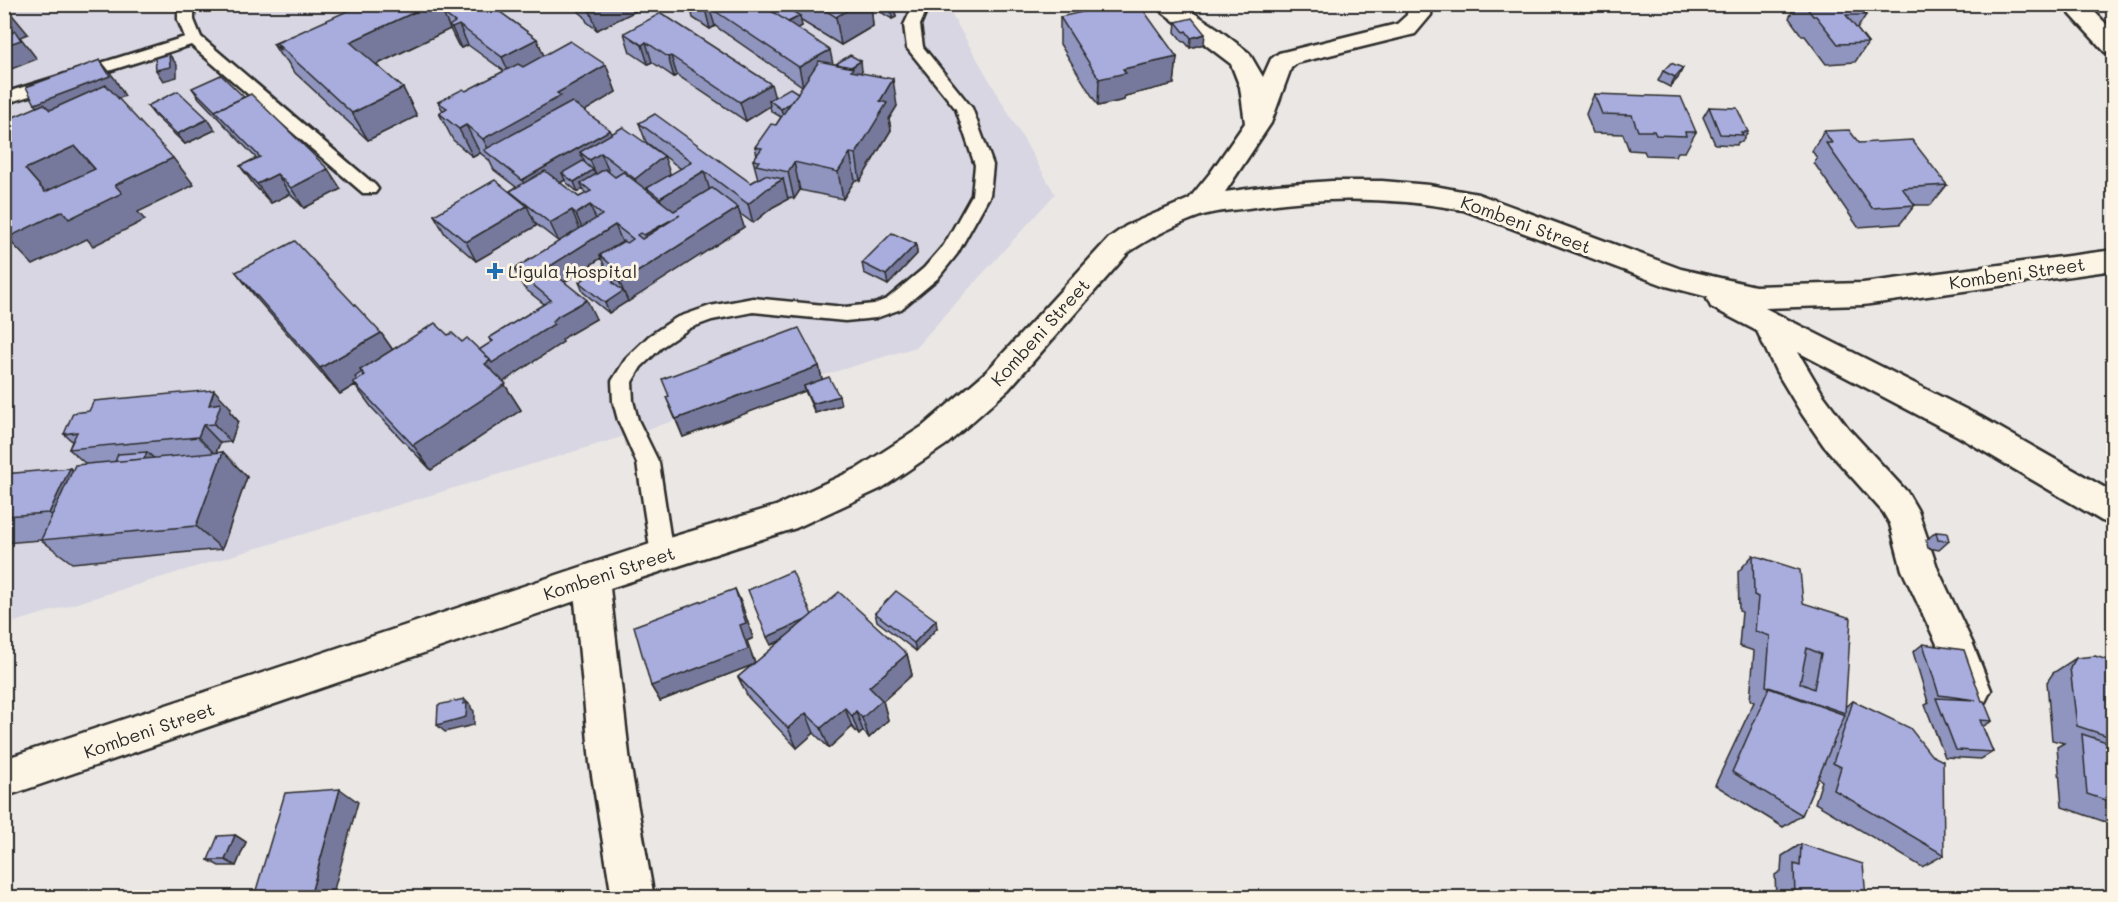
<svg xmlns="http://www.w3.org/2000/svg" width="2118" height="902" font-family="Mali,sans-serif">
<style>
.built{fill:#d7d6e2}
.lines{fill:none;stroke-linecap:round;stroke-linejoin:round}
.service-casing{stroke:#2b2b2b;stroke-width:5}
.minor-casing{stroke:#2b2b2b;stroke-width:5}
.service{fill:#fcf5e5;fill-rule:evenodd}
.minor{fill:#fcf5e5;fill-rule:evenodd}
.wall{fill:#9095bf;stroke:#2b2b2b;stroke-width:1.5;fill-rule:evenodd}
.shaded-wall{fill:#76799b;stroke:#2b2b2b;stroke-width:1.5}
.building{fill:#a8adde;stroke:#2b2b2b;stroke-width:1.5;fill-rule:evenodd}
.poi-dot{fill:#1f6fb2;stroke:#fcf5e5;stroke-width:2}
.labels{text-anchor:middle;dominant-baseline:central;stroke-width:6;stroke-linejoin:round;paint-order:stroke}
.street-label{font-size:18px;fill:#2b2b2b;stroke:#fcf5e5}
.poi-label{font-size:18px;fill:#2b2b2b;stroke:#fcf5e5;text-anchor:start}
</style>
<rect width="100%" height="100%" fill="#ebe7e4"/>
<filter id="ink" filterUnits="userSpaceOnUse"><feTurbulence type="fractalNoise" baseFrequency=".0167" numOctaves="2"/><feDisplacementMap in="SourceGraphic" scale="12" xChannelSelector="R" yChannelSelector="G"/><feConvolveMatrix kernelMatrix="1 2 1 2 8 2 1 2 1" color-interpolation-filters="sRGB"/></filter>
<g filter="url(#ink)">
<polygon class="built" points="5,5 946,5 1055,194 916,347 5,625"/>
<g class="lines">
<g class="service-casing">
<g id="service">
<polygon points="178,4 194,4 194,20 201,37 375,185 378,189 375,193 363,193 191,45 4,104 4,93 185,37 178,20"/>
<polygon points="914,4 929,4 920,25 923,47 972,108 993,165 990,195 957,254 938,278 901,309 876,318 845,321 753,312 712,320 690,328 663,346 641,367 632,382 633,401 638,420 659,463 673,555 670,562 662,565 654,562 651,555 637,463 618,420 613,401 612,381 627,357 649,336 676,318 710,306 753,298 845,307 874,304 887,299 924,268 944,245 972,195 975,165 956,109 907,48 904,25"/>
</g>
</g>
<g class="minor-casing">
<g id="minor">
<path d="M1152,4h28l37,24 32,25 14,24 8,-18 8,-6 118,-29 10,-9 1,-11h24l-1,11 -16,19 -118,29 -6,5 -20,55 -46,69 51,-7 56,-4h50l47,4 49,9 203,75 74,17 108,-3 251,-33v20l-251,35 -98,3 216,109 133,76v32l-12,-4 -144,-85 -160,-84 26,44 24,32 59,64 11,19 20,59 34,72 19,48 -6,12 -13,6 -13,-6 -23,-60 -34,-72 -12,-46 -7,-12 -59,-66 -22,-32 -26,-43 -19,-40 -46,-24 -4,-8 1,-2 -42,-11 -203,-76c-71,-13 -143,-14 -215,-2 -14,2 -31,3 -45,7 -26,9 -52,22 -74,37l-121,138 -61,54 -65,44 -86,40 -186,60 20,175 24,135h-42l-22,-135 -15,-162 -571,196v-38l658,-219 114,-34 82,-38 65,-42 63,-54 123,-134 17,-12 63,-27 22,-27 34,-49 -5,-36 -9,-23z"/>
<polygon points="2061,4 2087,4 2114,32 2114,54 2105,52"/>
</g>
</g>
<use href="#service" class="service"/>
<use href="#minor" class="minor"/>
</g>
<g class="wall">
<path d="M489,4l48,35 7,17 62,9 10,27 -32,19 26,19 2,4 59,41 10,-6 -35,-27 -7,-19 112,60 7,-4 -5,-19 4,-5 -2,-8 21,-22 5,-8 -10,-6 -1,-5 -24,15 -69,-46 -3,2 -22,-15 -4,2 -18,-12 -6,-19 150,64 24,-4 4,-7 -87,-60 -5,3 -17,-11 -3,-14h218l-13,8 1,5 -4,2 -21,-13 2,20 -32,19 -41,-25 2,6 -4,2 35,36 29,7 -2,2 37,33 -8,13 2,11 -31,51 -5,-1 -12,19 -43,-9 -6,9 -7,-2 1,2 -15,8 -20,16 -14,-10 5,14 -135,86 -26,-21 -4,-10 26,-15 -4,-9 -37,24 32,37 -28,16 -6,5 1,2 -60,40 18,28 -90,60 -59,-62 -17,-23 -15,9 -83,-95 -21,-27 145,61 12,17 55,-15 31,15 13,-8 -3,-4 55,-34 -20,-16 -10,-19 45,-27 -23,-18 -1,-2 1,4 -60,35 -31,-27 -11,-19 78,-21 -2,-3 6,-4 -22,-17 -5,-10 -9,-7 -7,4 -20,-17 -14,-27 4,-2 -5,-9 28,-11 38,-20 -36,-26 -7,3 -3,-3 -8,-16 -74,36 27,23 14,28 -49,24 -75,-69 -6,-10 -7,-6 -7,-11zM565,180l2,3 11,9 5,-3 3,5 -7,3 -19,-14z"/>
<polygon points="569,4 638,4 640,9 597,30 587,22 584,16"/>
<polygon points="1796,4 1858,4 1866,15 1857,29 1868,43 1855,62 1826,64 1805,36 1802,36 1789,18"/>
<polygon points="1060,17 1177,57 1174,84 1125,96 1124,100 1098,106 1060,44"/>
<polygon points="1176,22 1204,44 1190,48 1185,42 1183,42 1175,32"/>
<polygon points="1663,71 1678,78 1670,87 1658,81"/>
<polygon points="192,88 341,189 304,208 290,194 271,203 254,185 240,166 256,158 199,98"/>
<polygon points="1594,94 1696,132 1685,152 1678,152 1676,156 1646,155 1644,151 1629,150 1623,134 1593,133 1586,114"/>
<polygon points="147,106 215,130 185,144 155,116"/>
<polygon points="1709,107 1748,132 1742,142 1738,142 1737,145 1715,144 1703,117"/>
<polygon points="1824,131 1859,143 1947,185 1931,205 1915,205 1900,224 1858,227 1814,163 1817,158 1812,151"/>
<polygon points="916,244 917,254 888,285 864,273 862,263"/>
<polygon points="819,366 822,379 841,405 815,413 805,391 683,437 666,397"/>
<polygon points="231,408 230,412 238,421 231,442 220,443 216,453 223,452 247,477 222,549 72,563 41,540 4,543 4,474 72,471 86,464 69,449 72,441 64,434"/>
<polygon points="1936,532 1949,541 1939,550 1928,548 1926,540"/>
<polygon points="1753,555 1803,603 1846,706 1853,701 1944,855 1922,867 1815,803 1822,781 1818,778 1802,815 1783,827 1715,785 1754,702 1750,700 1754,651 1739,646 1742,612 1739,611 1738,572"/>
<polygon points="735,589 742,605 753,638 747,641 755,663 782,640 771,645 812,615 907,654 912,675 883,701 888,720 869,738 863,731 859,735 852,727 829,748 814,733 797,748 748,697 738,677 752,665 660,701 651,686"/>
<polygon points="875,613 937,628 916,651 877,621"/>
<polygon points="1923,644 1982,701 1992,721 1982,727 1993,752 1981,759 1945,757 1925,705 1929,703 1928,702 1913,652"/>
<polygon points="2076,658 2114,662 2114,825 2062,807 2057,747 2064,743 2052,740 2047,682 2053,673"/>
<polygon points="235,835 246,842 236,866 219,866 208,860"/>
<polygon points="1801,844 1866,897 1776,897 1775,875 1781,871 1782,856"/>
</g>
<g class="shaded-wall">
<polygon points="432,4 479,4 459,25 468,45 461,48 452,28 455,22 443,13 450,29 365,70 350,42"/>
<polygon points="602,4 638,4 640,9 597,30 590,11"/>
<polygon points="854,4 871,4 873,26 841,45 836,17"/>
<polygon points="891,4 908,4 895,12 896,17 892,19"/>
<polygon points="4,5 28,34 20,37 37,59 4,72"/>
<polygon points="709,7 715,26 710,29 705,9"/>
<polygon points="800,16 802,26 786,35 784,25"/>
<polygon points="1205,34 1204,44 1190,48 1191,38"/>
<polygon points="537,39 545,59 511,77 502,57"/>
<polygon points="646,42 652,62 648,64 642,45"/>
<polygon points="830,50 834,69 803,87 799,67"/>
<polygon points="169,54 177,65 177,77 163,81 156,70"/>
<polygon points="671,56 677,75 674,77 668,57"/>
<polygon points="1177,57 1174,84 1125,96 1124,100 1098,106 1099,79 1123,69"/>
<polygon points="100,60 115,79 125,96 52,124 35,104"/>
<polygon points="861,61 862,71 855,77 845,72"/>
<polygon points="606,65 616,92 570,120 492,156 483,139 557,93"/>
<polygon points="1683,68 1678,78 1670,87 1675,77"/>
<polygon points="893,79 897,106 889,119 891,130 860,181 856,154 880,101"/>
<polygon points="771,84 776,103 769,100 770,106 746,121 740,102"/>
<polygon points="403,88 417,116 368,140 352,113"/>
<polygon points="802,96 784,119 781,109"/>
<polygon points="208,119 215,130 185,144 177,134"/>
<polygon points="466,125 480,153 473,157 459,129"/>
<polygon points="610,130 617,149 601,153 609,172 598,179 590,160 580,152 587,167 562,173 565,180 531,200 522,180"/>
<polygon points="75,146 98,173 115,185 173,158 194,185 138,212 145,220 93,246 87,239 33,265 7,238 45,192 25,169"/>
<polygon points="850,153 855,180 843,199 838,172"/>
<polygon points="664,156 671,176 647,188 649,193 642,198 635,179"/>
<polygon points="794,162 800,190 794,199 788,172"/>
<polygon points="328,169 341,189 304,208 291,188"/>
<polygon points="593,170 598,180 581,183 583,189 578,192 574,182"/>
<polygon points="704,171 710,191 667,217 660,198"/>
<polygon points="277,174 290,194 271,203 257,184"/>
<polygon points="783,179 788,199 773,207 753,223 748,204 768,188"/>
<polygon points="590,205 598,224 584,233 576,214"/>
<polygon points="527,206 536,226 476,261 466,242"/>
<polygon points="738,208 744,227 628,302 620,283"/>
<polygon points="572,210 580,230 559,242 550,223"/>
<polygon points="680,215 651,254 644,235"/>
<polygon points="615,225 623,244 600,255 601,258 557,287 547,268"/>
<polygon points="916,244 917,254 888,285 886,275"/>
<polygon points="623,291 628,301 609,313 605,303"/>
<polygon points="587,300 596,319 568,335 562,340 563,342 503,382 521,410 431,470 413,445 485,364 552,322 558,316"/>
<polygon points="381,333 399,359 360,370 366,378 340,394 320,368"/>
<polygon points="819,366 823,384 804,386 805,391 683,437 676,419"/>
<polygon points="214,390 231,408 230,412 238,421 231,442 214,424 209,405"/>
<polygon points="839,396 841,405 815,413 812,404"/>
<polygon points="203,425 220,443 215,454 198,437"/>
<polygon points="147,452 157,461 138,473"/>
<polygon points="223,452 247,477 222,549 196,526"/>
<polygon points="70,468 98,493 79,536 49,513"/>
<polygon points="735,589 742,605 753,638 747,641 755,664 660,701 651,686 740,625"/>
<polygon points="812,617 815,625 771,645 767,637"/>
<polygon points="936,620 937,628 916,651 914,643"/>
<polygon points="907,654 912,675 883,701 888,720 869,738 862,718 869,687"/>
<polygon points="464,699 471,706 471,708 474,711 474,725 445,732 437,725 463,704"/>
<polygon points="845,708 852,727 829,748 821,728"/>
<polygon points="856,711 863,731 859,735 852,716"/>
<polygon points="806,713 814,733 797,748 788,728"/>
<polygon points="340,789 358,802 332,897 310,897"/>
<polygon points="235,835 246,842 236,866 225,860"/>
</g>
<g class="building">
<polygon points="363,4 432,4 350,42 403,88 352,113 276,43"/>
<polygon points="461,4 489,4 537,39 502,57 459,25 452,28 449,26 455,22 443,13"/>
<polygon points="582,4 602,4 590,11"/>
<polygon points="697,4 761,4 830,50 799,67 709,7 705,9"/>
<polygon points="761,4 781,4 800,16 788,22"/>
<polygon points="815,4 859,4 836,17"/>
<polygon points="1117,4 1139,4 1177,57 1123,69 1126,73 1099,79 1060,17"/>
<polygon points="1804,4 1858,4 1866,15 1846,15 1868,43 1838,44 1816,16 1813,16"/>
<polygon points="4,5 12,15 4,18"/>
<polygon points="661,13 771,84 740,102 671,56 668,57 646,42 642,45 624,33"/>
<polygon points="1192,18 1205,34 1191,38 1186,31 1184,32 1176,22"/>
<polygon points="4,26 10,34 15,31 21,40 4,46"/>
<polygon points="292,36 276,43 281,51 273,44"/>
<polygon points="570,41 606,65 557,93 561,96 483,139 466,125 459,129 439,113 447,108 438,102 463,89 466,91 518,64 523,67"/>
<polygon points="169,54 170,67 156,70 155,58"/>
<polygon points="850,55 861,61 851,67 836,64"/>
<polygon points="100,60 110,76 35,104 26,87"/>
<polygon points="819,61 853,68 851,71 893,79 880,101 887,103 856,154 850,153 838,172 794,162 788,172 756,165 759,161 753,160 762,148 755,147 771,124 776,125"/>
<polygon points="1671,63 1683,68 1675,77 1663,71"/>
<polygon points="221,75 244,97 215,111 216,112 192,88"/>
<path d="M106,85l67,73 -58,27 7,8 -53,26 -6,-8 -56,27 -3,-2v-115l40,-17 6,6zM75,146l20,23 -50,23 -20,-23z"/>
<polygon points="790,88 798,93 791,102 781,109 769,100"/>
<polygon points="178,91 208,119 177,134 147,106"/>
<polygon points="251,94 328,169 291,188 277,174 257,184 240,166 260,157 215,111"/>
<polygon points="1594,94 1681,97 1696,132 1685,132 1686,136 1656,135 1654,131 1638,131 1632,115 1602,114"/>
<polygon points="572,102 610,130 522,180 484,150"/>
<polygon points="1709,107 1737,108 1748,132 1741,132 1743,135 1720,134"/>
<polygon points="655,114 751,183 765,175 783,179 768,188 748,204 704,171 660,198 647,188 692,162 639,123"/>
<polygon points="623,127 664,156 635,179 601,153 590,160 580,152"/>
<polygon points="1849,130 1859,143 1912,140 1947,185 1902,188 1915,205 1872,208 1826,143 1832,143 1824,131"/>
<polygon points="583,161 593,170 574,182 562,173"/>
<path d="M605,169l10,8 8,-5 51,39 38,-23 26,20 -118,75 -10,-9 7,-4 -17,-15 24,-14 3,2 6,-4 -18,-14 -68,43 40,32 -29,16 -6,6 2,2 -62,39 -2,-3 -11,-10 14,-9 -4,-3 62,-38 -37,-31 88,-54 -12,-10 -14,9 -4,-4 -22,13 -40,-32 35,-20 34,26 12,-6 -10,-8zM680,215l-38,24 -5,-4 3,-2 4,2z"/>
<polygon points="495,180 527,206 466,242 434,215"/>
<polygon points="892,233 916,244 886,275 862,263"/>
<polygon points="295,241 381,333 320,368 236,272"/>
<polygon points="604,266 612,273 610,274 614,283 613,283 623,291 605,303 579,282"/>
<polygon points="435,323 448,335 452,333 462,342 467,338 490,360 485,364 506,384 413,445 353,382 365,375 360,370"/>
<polygon points="799,328 819,366 676,419 666,397 669,396 662,379"/>
<polygon points="362,372 364,376 358,380 355,377"/>
<polygon points="829,377 839,396 812,404 804,386"/>
<polygon points="214,390 209,405 221,403 214,424 203,425 198,437 69,449 77,432 64,434 73,413 89,411 94,401"/>
<polygon points="147,452 144,459 115,462 118,454"/>
<polygon points="223,452 196,526 41,540 75,465"/>
<polygon points="70,468 49,513 4,516 4,474"/>
<polygon points="1936,532 1947,533 1949,541 1938,540"/>
<path d="M1753,555l47,15 3,33 48,15 -6,95 -79,-27 4,-50 -15,-5 3,-34 -4,-2zM1807,648l14,6 -7,35 -14,-6z"/>
<polygon points="792,571 812,615 806,620 767,637 748,590"/>
<polygon points="735,589 746,623 740,625 748,649 651,686 634,626"/>
<polygon points="896,591 936,620 914,643 875,613"/>
<polygon points="839,592 907,654 869,687 882,700 862,718 856,711 852,716 845,708 821,728 806,713 788,728 738,677"/>
<polygon points="1923,644 1964,650 1982,701 1984,701 1992,721 1980,720 1993,752 1956,750 1936,698 1976,700 1939,695"/>
<polygon points="2095,656 2114,662 2114,738 2077,726 2070,668 2076,658"/>
<polygon points="1769,688 1845,715 1802,815 1732,772"/>
<polygon points="464,699 463,704 467,703 466,717 437,725 438,705"/>
<polygon points="1853,701 1910,728 1931,755 1943,761 1944,855 1834,790 1841,767 1833,763"/>
<polygon points="2082,734 2113,744 2114,803 2087,794"/>
<polygon points="340,789 310,897 254,897 285,793"/>
<polygon points="235,835 225,860 208,860 218,836"/>
<polygon points="1801,844 1863,864 1866,897 1795,897 1794,864 1800,866"/>
</g>
</g>
<path class="poi-dot" d="M492 262h6v6h6v6h-6v6h-6v-6h-6v-6h6z"/>
<g class="labels">
<g class="street-label">
<text transform="translate(1526 224) rotate(20)">Kombeni Street</text>
<text transform="translate(2017 273) rotate(-8)">Kombeni Street</text>
<text transform="translate(1040 332) rotate(-48)">Kombeni Street</text>
<text transform="translate(609 573) rotate(-18)">Kombeni Street</text>
<text transform="translate(149 730) rotate(-19)">Kombeni Street</text>
</g>
<g class="poi-label">
<text x="508" y="271">Ligula Hospital</text>
</g>
</g>
<rect width="2118" height="902" fill="none" stroke="#fcf5e5" stroke-width="24"/>
<rect x="12" y="12" width="2094" height="878" fill="none" stroke="#2b2b2b" stroke-width="2" filter="url(#ink)"/>
</svg>
